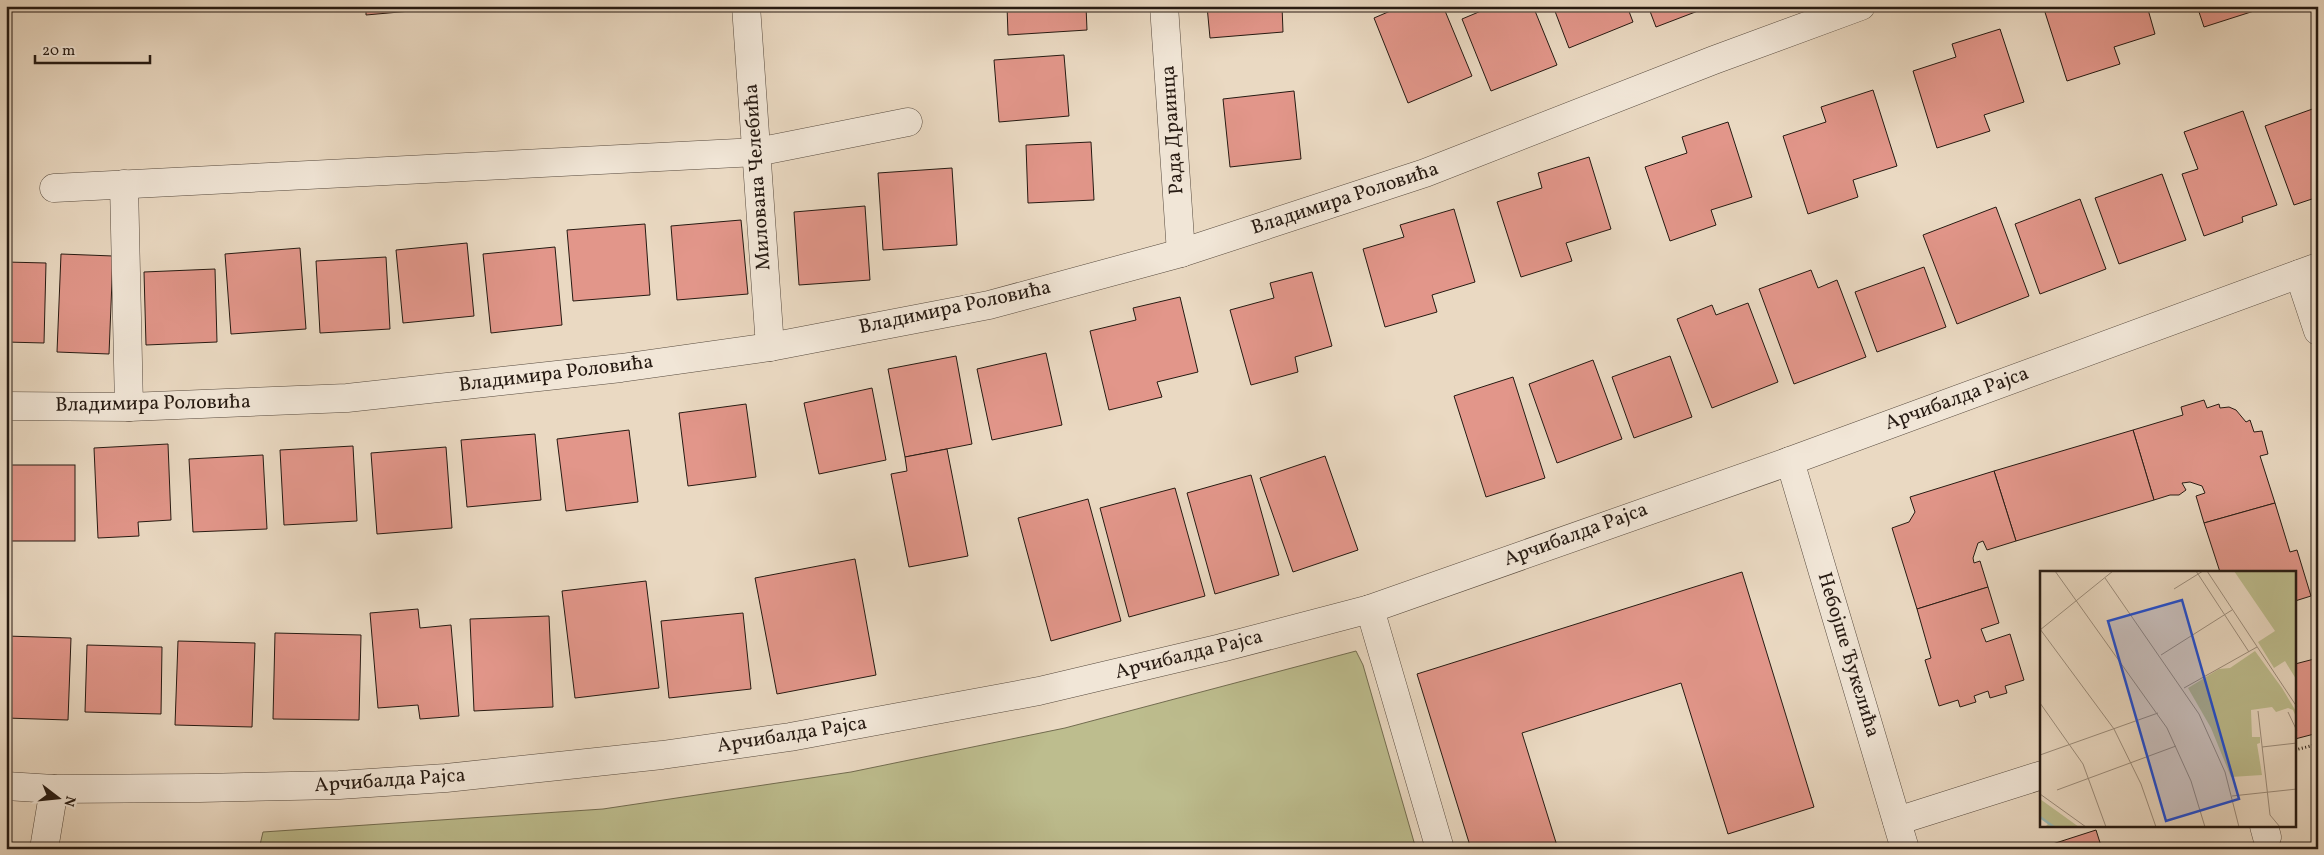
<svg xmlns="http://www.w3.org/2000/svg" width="2324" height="855" font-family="Vollkorn,serif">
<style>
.green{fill:#bdbd8e;stroke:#726c50}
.building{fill:#e2968a;stroke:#261a12}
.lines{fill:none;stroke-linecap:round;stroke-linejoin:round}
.minor-casing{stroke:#574a3e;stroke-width:29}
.path{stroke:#261a12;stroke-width:3;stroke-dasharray:1 2.5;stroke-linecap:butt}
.minor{stroke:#f1e6d7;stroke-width:28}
.labels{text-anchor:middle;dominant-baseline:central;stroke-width:4;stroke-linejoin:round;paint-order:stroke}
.street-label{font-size:20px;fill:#261a12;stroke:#f1e6d7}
.inset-river{fill:none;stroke:#98bab7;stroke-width:2.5}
.inset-road{fill:none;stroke:#9c8d7c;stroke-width:1}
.view{fill:#1d4ed8;fill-opacity:0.15;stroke:#1d4ed8;stroke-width:2.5}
.inset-edge{fill:none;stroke:#261a12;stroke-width:2.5}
</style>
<rect width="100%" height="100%" fill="#ead9c2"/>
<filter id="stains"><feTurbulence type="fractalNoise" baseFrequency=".004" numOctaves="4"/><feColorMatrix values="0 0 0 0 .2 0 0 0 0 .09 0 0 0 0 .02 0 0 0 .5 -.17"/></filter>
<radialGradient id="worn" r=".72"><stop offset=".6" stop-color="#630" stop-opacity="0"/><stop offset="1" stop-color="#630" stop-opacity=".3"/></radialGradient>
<polygon class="green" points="1356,651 1363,665 1416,849 259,849 263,832 603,809 851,772 1065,728"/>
<g class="building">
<polygon points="366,6 433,6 433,9 366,15"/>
<polygon points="1007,6 1086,6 1087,30 1008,35"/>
<polygon points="1207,6 1282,6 1283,32 1210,38"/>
<polygon points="1402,6 1443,6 1472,76 1408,103 1374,18"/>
<polygon points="1493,6 1533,6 1557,65 1491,91 1462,19"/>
<polygon points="1553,6 1627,6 1633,22 1569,48"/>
<polygon points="1648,6 1711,6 1656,27"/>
<polygon points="2043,6 2147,6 2155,34 2114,47 2120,64 2067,81"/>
<polygon points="2197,6 2253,6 2254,11 2204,27"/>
<polygon points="2000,29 2024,102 1984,115 1990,131 1937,148 1913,71 1956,57 1952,44"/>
<polygon points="1064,55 1069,116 999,122 994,60"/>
<polygon points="1873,90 1897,166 1853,180 1858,197 1808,214 1783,136 1826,122 1821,107"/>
<polygon points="1294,91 1301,159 1230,167 1223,99"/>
<polygon points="2318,107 2318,197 2294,205 2265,126"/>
<polygon points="2243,111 2277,205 2242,217 2243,222 2204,236 2182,174 2198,169 2184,132"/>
<polygon points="1728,122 1752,197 1711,210 1716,225 1670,241 1645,167 1687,153 1682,137"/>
<polygon points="1091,142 1094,200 1028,203 1026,145"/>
<polygon points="1589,157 1611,229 1566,243 1572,261 1521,277 1497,202 1542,188 1538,173"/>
<polygon points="952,168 957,245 883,250 878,173"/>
<polygon points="2162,174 2186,240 2119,264 2095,198"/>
<polygon points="2080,199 2106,269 2040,294 2015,224"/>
<polygon points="865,206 870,280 799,285 794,212"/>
<polygon points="1996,207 2029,296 1957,324 1923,235"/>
<polygon points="1454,209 1475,282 1432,295 1437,312 1385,327 1363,249 1404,237 1400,225"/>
<polygon points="741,220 748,294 677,300 671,226"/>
<polygon points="645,224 650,295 573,301 567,230"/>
<polygon points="467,243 474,316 403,323 396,250"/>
<polygon points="555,247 562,325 491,333 483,254"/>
<polygon points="300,248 306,329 231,334 225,254"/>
<polygon points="61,254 113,256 109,354 57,352"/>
<polygon points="386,257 390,329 320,333 316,261"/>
<polygon points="6,262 46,263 44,343 6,342"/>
<polygon points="1924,267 1946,327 1877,352 1855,292"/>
<polygon points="215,269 217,342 146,345 144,272"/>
<polygon points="1811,270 1818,288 1837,280 1866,357 1794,384 1759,289"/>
<polygon points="1312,272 1332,346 1295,357 1298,372 1251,385 1230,310 1274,298 1270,283"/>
<polygon points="1180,297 1198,372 1157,382 1162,397 1109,410 1090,331 1136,320 1133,308"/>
<polygon points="1748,303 1778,382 1712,408 1677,319 1712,305 1716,315"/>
<polygon points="1046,353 1062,425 992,440 977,369"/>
<polygon points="956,356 972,444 905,457 888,369"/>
<polygon points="1670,356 1692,417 1634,438 1612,377"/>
<polygon points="1593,360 1622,439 1557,463 1529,384"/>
<polygon points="1513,377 1545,478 1486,497 1454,396"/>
<polygon points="872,388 886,460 819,474 804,403"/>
<polygon points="2204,400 2207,408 2219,404 2220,408 2229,407 2236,410 2246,422 2250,420 2254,432 2262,431 2268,454 2260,456 2275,503 2204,523 2196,496 2205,493 2202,486 2190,482 2182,483 2186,490 2179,495 2170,495 2154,500 2133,430 2183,415 2181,407"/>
<polygon points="746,404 756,477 688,486 679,413"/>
<polygon points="629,430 638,502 566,511 557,439"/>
<polygon points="2133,430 2154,500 2016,541 1994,471"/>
<polygon points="535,434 541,500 467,507 461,440"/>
<polygon points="168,444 171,520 138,522 139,536 98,538 94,448"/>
<polygon points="353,446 357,521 284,525 280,450"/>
<polygon points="446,447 452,528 377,534 371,453"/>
<polygon points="947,449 968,556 909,567 891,474 907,471 905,457"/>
<polygon points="263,455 267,529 193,532 189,459"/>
<polygon points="1325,456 1358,550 1293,572 1260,478"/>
<rect x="6" y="465" width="69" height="76"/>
<polygon points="1994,471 2016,541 1987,550 1983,541 1978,543 1973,558 1974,563 1980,561 1988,587 1917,609 1892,528 1909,522 1915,512 1910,497"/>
<polygon points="1251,475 1279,575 1215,594 1187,493"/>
<polygon points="1175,488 1205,596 1129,617 1100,508"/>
<polygon points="1088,499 1121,621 1051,641 1018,518"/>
<polygon points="2275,503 2290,552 2297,550 2311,596 2295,601 2295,572 2220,572 2204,523"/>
<polygon points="855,559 876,675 777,694 755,578"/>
<polygon points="1742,572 1814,807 1728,834 1681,683 1522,733 1558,849 1471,849 1417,674"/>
<polygon points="646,581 659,688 575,698 562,591"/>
<polygon points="1988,587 1999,623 1981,629 1986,642 2010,634 2024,680 2005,686 2007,693 1990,698 1988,691 1974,696 1976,702 1960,707 1958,700 1939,706 1925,660 1931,658 1917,609"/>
<polygon points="418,609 420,628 451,625 459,716 420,719 418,705 378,708 370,613"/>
<polygon points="743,613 751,689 669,698 661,621"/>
<polygon points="549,616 553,707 474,711 470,619"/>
<polygon points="275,633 361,635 359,720 273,719"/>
<polygon points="6,636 71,638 68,720 6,718"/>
<polygon points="178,641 255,643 252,727 175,725"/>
<polygon points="87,645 162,647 161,714 85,712"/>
<polygon points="2318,658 2318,733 2295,739 2295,664"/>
<polygon points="2096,830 2102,849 2037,849"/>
</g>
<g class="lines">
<g class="minor-casing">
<g id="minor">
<polyline points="746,6 770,347"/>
<polyline points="1164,6 1181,253"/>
<polyline points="124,184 129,407"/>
<polyline points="54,188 757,152 908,122"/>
<polyline points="2299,274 2318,331"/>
<polyline points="6,406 129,407 347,398 621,368 770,347 989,305 1181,253 1425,173 1714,60 1861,6"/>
<polyline points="1790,461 1905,849"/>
<polyline points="1370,609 1440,849"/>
<polyline points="6,786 54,789 200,788 339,785 446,778 662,755 790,737 1039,691 1221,648 1370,609 1790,461 2318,267"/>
<polyline points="1897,821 2042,775"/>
<polyline points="2264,826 2267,837"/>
<polyline points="44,849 54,789"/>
</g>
</g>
<polyline class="path" points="2295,750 2318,744"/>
<use href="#minor" class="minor"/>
</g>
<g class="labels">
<g class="street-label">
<text transform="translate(1173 130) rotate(-94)">Рада Драинца</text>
<text transform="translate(758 177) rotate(-94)">Милована Челебића</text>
<text transform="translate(1345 199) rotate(-18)">Владимира Роловића</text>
<text transform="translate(955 308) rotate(-12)">Владимира Роловића</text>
<text transform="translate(556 374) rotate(-7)">Владимира Роловића</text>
<text transform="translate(1957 399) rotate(-20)">Арчибалда Рајса</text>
<text transform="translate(153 404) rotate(-1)">Владимира Роловића</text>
<text transform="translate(1576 535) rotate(-20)">Арчибалда Рајса</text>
<text transform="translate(1189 655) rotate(-14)">Арчибалда Рајса</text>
<text transform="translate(1848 655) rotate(73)">Небојше Ђукелића</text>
<text transform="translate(792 735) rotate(-9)">Арчибалда Рајса</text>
<text transform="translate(390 781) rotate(-4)">Арчибалда Рајса</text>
</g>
</g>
<g transform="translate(2040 571)">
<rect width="256" height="256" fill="#ead9c2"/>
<path d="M194,0h62v108l-11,-18 -11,7 -16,-26 17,-11zM215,80l27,37 15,25 -1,4 -3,-7 -5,-2 -12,4 -4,-5 -21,3 1,27h8v6l-3,1 5,31 -31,2 -20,-49 -23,-40 31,-19 11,-1zM0,229v-1l39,28h-34l3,-3 -8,-7z" fill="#bdbd8e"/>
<path class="inset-river" d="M0,246l14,10"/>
<path class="inset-road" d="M15,0l112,157 24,53 14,46M156,0l53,81M167,0l90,136M65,7l94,136 26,58 14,55M134,18l29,-18M0,58l74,100 27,55 15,43M0,59l73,-59M121,84l71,-45M144,117l73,-41M0,132l43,61 23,63M218,140l12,104 10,12M248,141l9,19M222,176l35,-4M0,184l118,-42M17,219l119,-44M0,223l46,33M192,225l65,-7"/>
<path class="view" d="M142,29l57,199 -73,22 -58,-200z"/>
<rect width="256" height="256" class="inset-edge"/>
</g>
<rect width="2324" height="855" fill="none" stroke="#ead9c2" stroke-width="25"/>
<rect x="8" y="8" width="2309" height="840" fill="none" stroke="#261a12" stroke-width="2.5"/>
<rect x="12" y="12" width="2299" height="830" fill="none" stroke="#261a12"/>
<g transform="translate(58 798) rotate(106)" stroke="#f1e6d7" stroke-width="4" paint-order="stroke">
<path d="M0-4L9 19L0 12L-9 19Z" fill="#261a12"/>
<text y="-8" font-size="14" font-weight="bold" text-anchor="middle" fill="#261a12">N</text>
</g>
<path d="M35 55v8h115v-8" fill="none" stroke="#261a12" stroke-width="2.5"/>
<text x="42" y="55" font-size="15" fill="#261a12" stroke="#f1e6d7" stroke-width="4" paint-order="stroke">20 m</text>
<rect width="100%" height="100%" filter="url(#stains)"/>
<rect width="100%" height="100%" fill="url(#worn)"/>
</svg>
